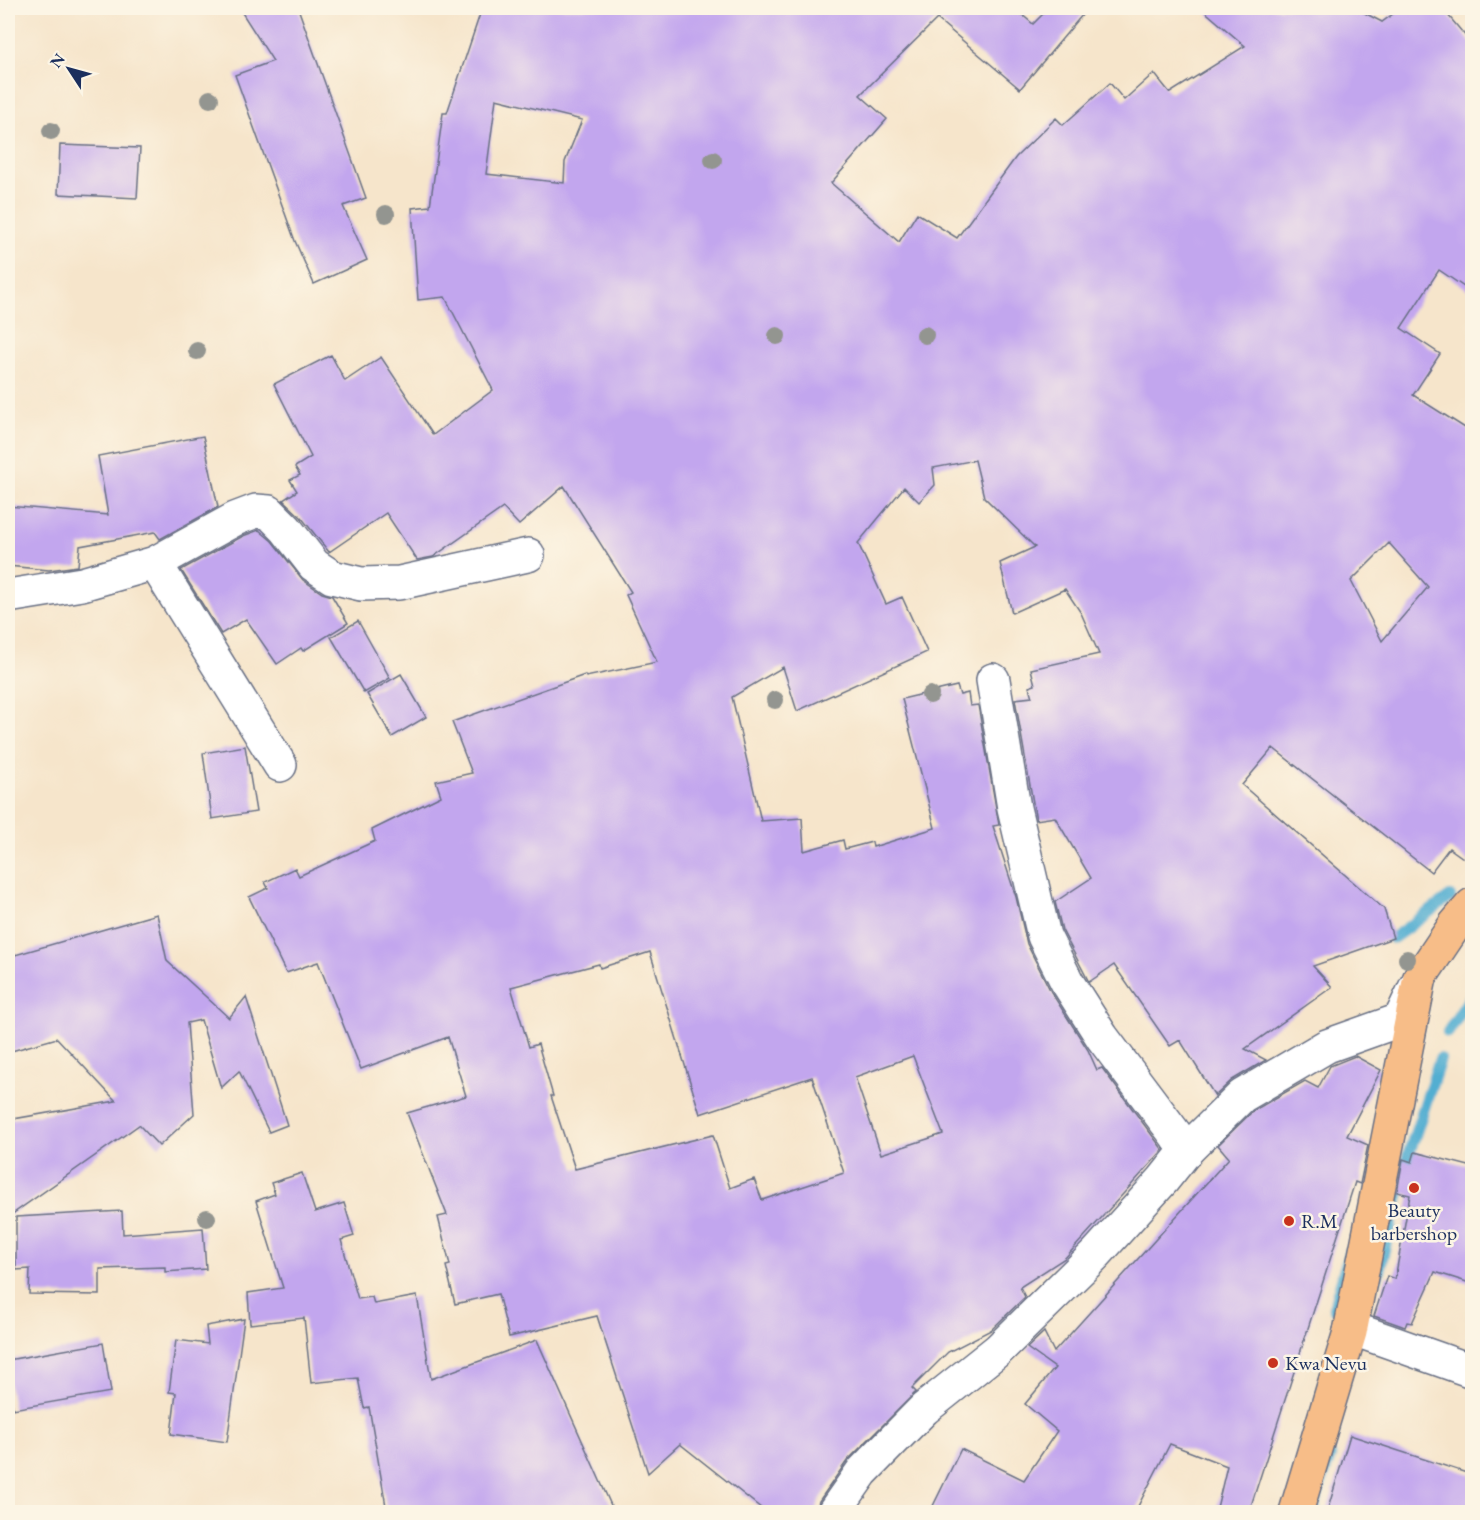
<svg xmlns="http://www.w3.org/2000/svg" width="1480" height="1520" font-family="'EB Garamond',serif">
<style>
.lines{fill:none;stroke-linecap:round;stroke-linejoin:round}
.stream{stroke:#53aed1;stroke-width:12}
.building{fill:#c2a6ee;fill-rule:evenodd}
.minor-casing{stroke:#686f84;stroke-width:36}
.major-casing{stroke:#686f84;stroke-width:36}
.minor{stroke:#fff;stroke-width:33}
.major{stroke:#f7bd88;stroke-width:33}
.tree{fill:#939590}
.poi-dot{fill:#c8321e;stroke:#fcf5e5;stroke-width:2}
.labels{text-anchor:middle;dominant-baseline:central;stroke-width:5;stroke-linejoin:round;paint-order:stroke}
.poi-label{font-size:20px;fill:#1b2f5e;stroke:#fcf5e5;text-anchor:start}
</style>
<rect width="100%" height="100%" fill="#fcf5e5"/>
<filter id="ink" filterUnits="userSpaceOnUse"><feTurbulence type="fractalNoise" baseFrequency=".0167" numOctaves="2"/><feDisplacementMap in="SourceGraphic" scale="12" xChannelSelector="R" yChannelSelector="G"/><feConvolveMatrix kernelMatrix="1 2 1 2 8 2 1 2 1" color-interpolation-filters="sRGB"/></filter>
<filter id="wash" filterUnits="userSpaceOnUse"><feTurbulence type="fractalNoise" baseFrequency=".008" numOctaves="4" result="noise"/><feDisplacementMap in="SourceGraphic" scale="24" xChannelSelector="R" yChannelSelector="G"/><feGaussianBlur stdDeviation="1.35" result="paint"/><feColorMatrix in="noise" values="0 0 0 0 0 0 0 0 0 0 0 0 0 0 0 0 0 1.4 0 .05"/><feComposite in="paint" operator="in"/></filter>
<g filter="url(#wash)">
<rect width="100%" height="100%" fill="#f6e5cb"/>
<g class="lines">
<g class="stream">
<polyline points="1393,938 1450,897"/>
<polyline points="1448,1032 1472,995"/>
<polyline points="1377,1277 1408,1156 1440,1059"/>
<polyline points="1334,1308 1350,1251"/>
<polyline points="1314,1512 1318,1493 1330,1456"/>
</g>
</g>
<g id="blocks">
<g class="building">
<polygon points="239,8 298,8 366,198 343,206 367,260 314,284 295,241 235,75 273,61"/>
<path d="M482,8h532l19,16 16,-16h39l-68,81 -83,-70 -77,76 27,24 -56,64 68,59 18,-29 40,25 59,-81 40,-39 7,7 47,-42 14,17 30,-27 16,20 75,-47 -44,-38h154l27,14 19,-14h41l31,37v248l-34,-23 -38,58 39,26 -27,41 60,38v432l-24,-17 -18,24 -158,-124 -31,37 142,124 9,29 -80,28 19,21 -87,62 21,11 -34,20 -17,16 -35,-56 -10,6 -56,-81 -25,17 -27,-52 -7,-28 36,-24 -36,-61 -19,3 -21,-121 17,-2 -3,-10 6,-2 -4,-16 68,-15 -18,-41 -16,-24 -53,24 -12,-50 35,-16 -51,-50 -9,-37 -42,8 2,17 -16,17 -15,-15 -46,56 28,61 16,-7 25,55 -130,59 -14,-44 -51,30 29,124 41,-3 2,33 39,-11 2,9 27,-7 1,5 62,-19 -33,-129 55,-13 3,9 8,-2 2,13 8,-1 21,120 -6,1 23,71 11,47 24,48 37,58 9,20 5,-2 61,82 -98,108 -45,29 5,10 -34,33 -43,22 -36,36 4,4 -69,69 -28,40 -3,11h-50l-86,-68 -32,29 -51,-157 -88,21 -11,-43 -43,10 -9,-38 4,-1 -12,-48 9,-2 -40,-102 59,-17 -18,-59 -87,32 -43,-107 -32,11 -37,-76 19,-9 -3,-6 30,-14 4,8 76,-35 -3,-11 69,-34 -5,-15 36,-8 -20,-51 133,-47 1,2 71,-15 -31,-67 5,-3 -67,-106 -45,39 -16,-17 -70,49 -16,3 -31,-47 -57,39 -28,-35 -18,-17 14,-9 -7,-11 10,-5 -5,-8 16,-10 -37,-73 57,-29 14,26 36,-24 52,78 60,-45 -48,-93 -27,3 -6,-92 18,-2 13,-93h4zM496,99l86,21 -17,42 -1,21 -78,-9zM1389,543l39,44 -46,54 -31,-60zM650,952l50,162 112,-37 32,96 -82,27 -8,-21 -24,9 -17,-53 -138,34 -24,-73h2l-15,-52 -9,3 -18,-60 88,-23 1,4zM913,1056l30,78 -62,20 -26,-77z"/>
<polygon points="60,145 140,148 137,198 58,194"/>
<polygon points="203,436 218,507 160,539 155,532 80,546 78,566 49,570 8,566 8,506 108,515 98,456"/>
<polygon points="259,530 272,541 303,580 322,593 332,596 348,623 303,651 301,648 277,664 246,619 221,634 181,570 243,536"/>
<polygon points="358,621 390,678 364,693 331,637"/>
<polygon points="401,674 426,717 392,737 367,694"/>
<polygon points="245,746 256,812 212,819 203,753"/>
<polygon points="157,914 167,961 229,1018 246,997 287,1125 269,1132 239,1071 221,1088 201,1020 187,1023 194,1114 159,1146 139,1125 8,1217 8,1120 116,1101 57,1038 8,1052 8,957"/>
<polygon points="1355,1056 1381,1070 1347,1136 1368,1145 1360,1184 1355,1182 1249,1512 1216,1512 1227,1466 1170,1444 1135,1512 930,1512 961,1449 1024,1480 1057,1431 1025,1404 1055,1368 1027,1348 1044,1332 1054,1352 1229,1158 1218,1145 1253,1111 1305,1081 1318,1088 1330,1066"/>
<polygon points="1415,1152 1473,1167 1473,1284 1435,1272 1412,1323 1407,1322 1405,1327 1374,1316 1387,1276 1395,1279 1410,1195 1397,1192 1403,1159 1412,1162"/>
<polygon points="302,1173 315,1212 344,1203 354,1236 341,1240 358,1299 372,1297 374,1304 417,1296 431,1379 537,1340 614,1512 387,1512 369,1407 364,1408 358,1378 311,1383 304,1318 250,1324 248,1293 283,1288 256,1201 275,1194 271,1183"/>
<polygon points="122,1211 123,1234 203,1228 206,1269 165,1272 165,1267 100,1269 100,1295 29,1294 30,1269 16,1270 16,1217"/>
<polygon points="244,1319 227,1442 171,1434 176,1393 169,1392 176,1340 208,1344 206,1326"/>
<polygon points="103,1343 111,1392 13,1409 8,1375 8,1360"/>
<polygon points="1350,1435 1473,1475 1473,1512 1327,1512"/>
</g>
</g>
</g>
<g filter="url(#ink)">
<use href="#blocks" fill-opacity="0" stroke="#686f84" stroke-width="1.5"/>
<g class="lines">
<g class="minor-casing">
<g id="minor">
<polyline points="155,563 280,765"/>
<polyline points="8,596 82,584 155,563 235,519 256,511 269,512 286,529 314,565 332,577 361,584 399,583 528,555"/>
<polyline points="993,680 1014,808 1044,936 1067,982 1102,1037 1187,1150"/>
<polyline points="1350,1332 1362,1332 1472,1371"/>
<polyline points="834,1512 862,1472 924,1409 998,1350 1096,1254 1163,1180 1187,1150 1242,1096 1327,1046 1400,1020 1417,984"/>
</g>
</g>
<g class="major-casing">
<polyline id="major" points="1296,1512 1350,1332 1420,977 1455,925 1472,905"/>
</g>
<use href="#minor" class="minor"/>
<use href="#major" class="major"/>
</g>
<g class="tree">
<circle cx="210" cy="99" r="9"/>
<circle cx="51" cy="131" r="9"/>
<circle cx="713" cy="160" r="9"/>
<circle cx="386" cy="214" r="9"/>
<circle cx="925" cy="335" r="9"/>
<circle cx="777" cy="336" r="9"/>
<circle cx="197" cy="351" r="9"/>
<circle cx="930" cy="695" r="9"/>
<circle cx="775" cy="700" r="9"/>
<circle cx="1407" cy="959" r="9"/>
<circle cx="207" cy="1218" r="9"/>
</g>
</g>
<g class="poi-dot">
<circle cx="1414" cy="1188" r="6"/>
<circle cx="1289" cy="1221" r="6"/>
<circle cx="1273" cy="1363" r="6"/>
</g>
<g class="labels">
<g class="poi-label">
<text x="1414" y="1210" text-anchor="middle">Beauty<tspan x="1414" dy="23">barbershop</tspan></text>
<text x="1301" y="1221">R.M</text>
<text x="1285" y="1363">Kwa Nevu</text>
</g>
</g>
<rect width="1480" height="1520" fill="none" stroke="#fcf5e5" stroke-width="30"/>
<g transform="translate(69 69) rotate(306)" stroke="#fcf5e5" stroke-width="4.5" paint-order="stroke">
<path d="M0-4.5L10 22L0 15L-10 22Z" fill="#1b2f5e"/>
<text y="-9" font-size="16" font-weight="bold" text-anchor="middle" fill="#1b2f5e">N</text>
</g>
</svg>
